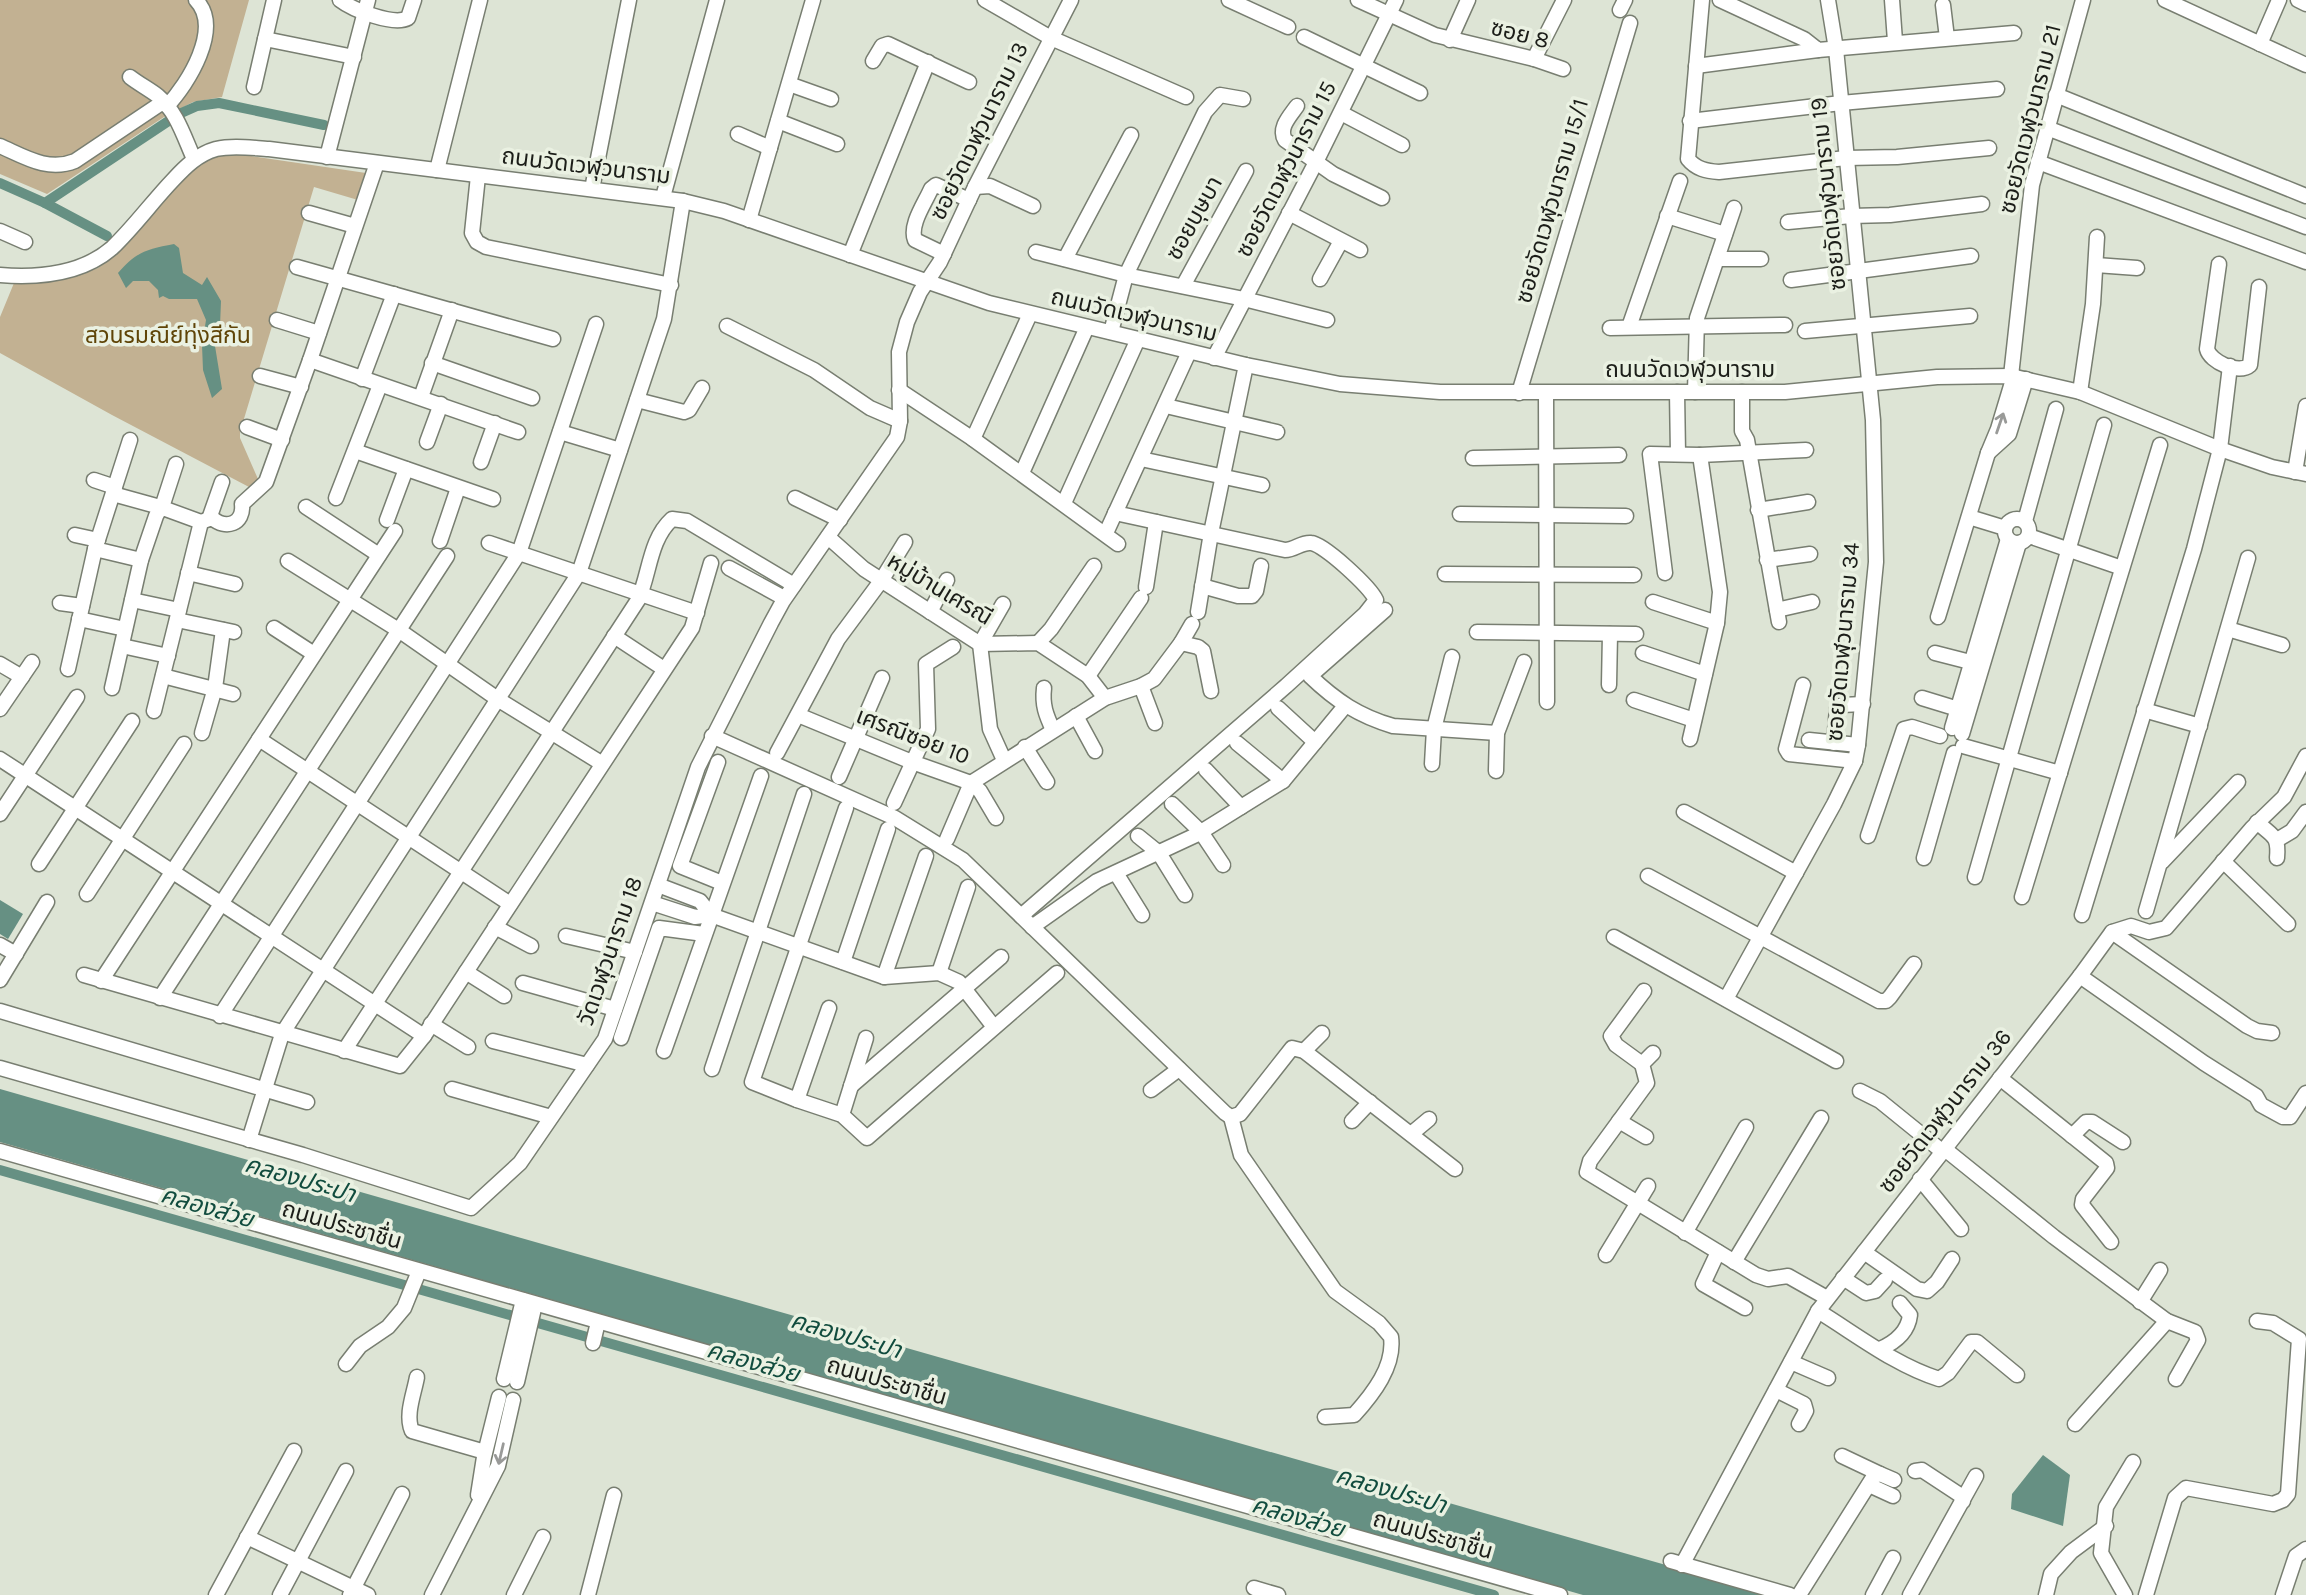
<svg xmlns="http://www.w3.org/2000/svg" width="2306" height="1595" font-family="Karla,'Noto Sans Thai',sans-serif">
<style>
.green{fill:#c2b192}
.water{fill:#669083}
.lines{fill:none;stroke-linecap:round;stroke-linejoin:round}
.canal{stroke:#669083;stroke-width:10}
.minor-casing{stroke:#787e71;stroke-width:17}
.minor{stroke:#fff;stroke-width:14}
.oneway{stroke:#999a98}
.labels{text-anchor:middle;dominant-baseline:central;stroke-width:7;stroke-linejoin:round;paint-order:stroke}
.street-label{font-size:23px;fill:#1c1e19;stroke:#eaf1e2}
.park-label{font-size:23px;fill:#5f4407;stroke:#eaf1e2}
.water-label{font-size:24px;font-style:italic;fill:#114c3e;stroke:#eaf1e2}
</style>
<rect width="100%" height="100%" fill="#dde4d5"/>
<g class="green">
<polygon points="0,0 249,0 222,97 193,102 164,117 47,194 0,174"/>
<polygon points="216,154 238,154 366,173 358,200 314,187 240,432 240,438 258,479 249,487 112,415 0,353 0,317 14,283 66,279 98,268 118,253 190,169"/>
</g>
<g class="water">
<path d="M174,244l5,4 4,25 19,12 5,-8 14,24 -1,25 -5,20 7,43 -10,9 -9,-28 -1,-25 4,-25 -9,-21h-28l-6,-3 -4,2 -1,-8 -9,-9h-16l-7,7 -8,-15c18,-21 29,-24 56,-29z"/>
<polygon points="0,900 23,914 8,939 0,934"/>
<polygon points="0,1089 1771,1595 1583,1595 0,1142"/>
<polygon points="2043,1455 2070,1475 2063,1526 2011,1509 2012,1494"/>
</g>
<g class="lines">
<g class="canal">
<polyline points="0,183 45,203 179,114 197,106 219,103 324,125"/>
<polyline points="45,203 107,236"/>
<polyline points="0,1170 1494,1595"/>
</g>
<g class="minor-casing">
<g id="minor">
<path d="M340,0c13,10 54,26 68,18l6,-18"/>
<polyline points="985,0 1051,38 1186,97"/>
<polyline points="1229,0 1288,27"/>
<polyline points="1358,0 1435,35 1534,59 1563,69"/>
<path d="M1702,0l-14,159c8,10 18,12 31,13l127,-14 51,-1 92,-9"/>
<polyline points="1720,0 1804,39 1818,50 2014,33"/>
<polyline points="1892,0 1895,41"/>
<polyline points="2165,0 2306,65"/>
<polyline points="2298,0 2306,4"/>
<polyline points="1943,5 1947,38"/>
<polyline points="1620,10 1625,0"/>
<polyline points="1304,37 1420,93"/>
<polyline points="265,39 354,57"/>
<polyline points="1450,40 1468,0"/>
<polyline points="2260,44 2279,0"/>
<polyline points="1534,59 1564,0"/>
<polyline points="873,61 882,46 888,44 969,82"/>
<polyline points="1696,66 1818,50"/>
<path d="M130,77c9,7 19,12 28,19 19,16 26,41 36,63"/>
<polyline points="789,84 831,99"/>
<polyline points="254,87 274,0"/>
<polyline points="2056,95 2306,196"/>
<path d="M167,106c21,-22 56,-78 29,-106"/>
<path d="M1297,106c-7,10 -19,22 -12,34l48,34 49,24"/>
<polyline points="1341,113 1402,145"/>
<polyline points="778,121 837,144"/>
<polyline points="1690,121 1841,103 1997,89"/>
<polyline points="2047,128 2306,227"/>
<polyline points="738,134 770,148"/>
<path d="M0,146c25,11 48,26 75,15l88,-59"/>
<polyline points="327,157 368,0"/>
<polyline points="2038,162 2306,262"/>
<polyline points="437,170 480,0"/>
<polyline points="478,176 472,233 477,242 486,247 671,285"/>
<polyline points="975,187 990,186 1033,206"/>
<polyline points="592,189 629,0"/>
<polyline points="663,197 717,0"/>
<polyline points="309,213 355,226"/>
<polyline points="1289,213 1360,250"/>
<polyline points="1667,216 1725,234"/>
<polyline points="749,220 813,0"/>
<polyline points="1788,222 1851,216 1890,215 1982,204"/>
<polyline points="0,231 25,242"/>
<polyline points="1036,252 1126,275 1244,299 1327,320"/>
<path d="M944,254l-29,-14c-6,-15 10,-37 16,-51l5,-4 33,15"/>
<polyline points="850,255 928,62"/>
<polyline points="1065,259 1131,135"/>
<polyline points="1717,259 1761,259"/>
<path d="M2219,264l-12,85c3,13 32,26 43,16l9,-78"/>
<polyline points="2096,265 2137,268"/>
<polyline points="297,267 553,339"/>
<path d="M0,275c38,3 82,-1 112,-27 22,-21 40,-46 61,-68 12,-13 25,-26 43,-31 17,-4 36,-1 53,0l414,52 41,10 265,92 257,62 94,19 100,8h345l152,-15 74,-1 69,16 140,57 52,18 34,7"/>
<polyline points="1320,279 1341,241"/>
<polyline points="1791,280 1971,256"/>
<polyline points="1183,286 1246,171"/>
<polyline points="277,320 319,333"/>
<polyline points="727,326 814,370 870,408 900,421"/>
<polyline points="1629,327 1680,181"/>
<polyline points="1610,328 1785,325"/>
<polyline points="1805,331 1970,316"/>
<polyline points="1111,332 1126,275 1205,112 1220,95 1243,99"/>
<polyline points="1214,358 1316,162 1396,0"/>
<polyline points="310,360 518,432"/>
<polyline points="432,363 532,398"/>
<polyline points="260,376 301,387"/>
<polyline points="2011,376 2032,185 2083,0"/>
<polyline points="2014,376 1998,429 1988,453 2009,434 2026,379"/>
<polyline points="362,379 394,294"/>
<polyline points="899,390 973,439 1118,544"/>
<polyline points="1677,392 1678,454"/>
<polyline points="1695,392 1697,318 1734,208"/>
<polyline points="1742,392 1742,431 1747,440 1779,622"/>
<polyline points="2080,392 2093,304 2097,237"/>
<polyline points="1519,393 1630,23"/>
<polyline points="1546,393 1547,702"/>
<polyline points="421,397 452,310"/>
<polyline points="637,400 684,412 689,410 702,388"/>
<polyline points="1166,406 1277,432"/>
<polyline points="247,427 282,440"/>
<polyline points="560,432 620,450"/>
<polyline points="973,439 1030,314"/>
<polyline points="427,442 441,404"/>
<polyline points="355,451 493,499"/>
<polyline points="1473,458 1619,455"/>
<polyline points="1141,459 1262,485"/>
<polyline points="481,462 495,423"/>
<polyline points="2295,472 2306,406"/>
<polyline points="1022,473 1087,327"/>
<polyline points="94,480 115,487"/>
<polyline points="113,494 160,507 201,522"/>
<polyline points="336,498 380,385"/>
<polyline points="795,498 840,520"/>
<polyline points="1064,503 1138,339"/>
<polyline points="306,507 379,555"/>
<polyline points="1758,510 1808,502"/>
<polyline points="1460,514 1626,516"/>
<polyline points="1969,517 2005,528"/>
<circle cx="2017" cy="531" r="12"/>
<polyline points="209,519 222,482"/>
<polyline points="387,520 406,469"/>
<polyline points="2025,521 2056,409"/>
<polyline points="1106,533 1189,352"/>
<polyline points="75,535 98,540"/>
<polyline points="2029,536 2122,568"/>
<polyline points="828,537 864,569 980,644 1038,643 1088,676 1105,698"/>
<polyline points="440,541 458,488"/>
<polyline points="489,543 697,613"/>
<polyline points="95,549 141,560"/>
<polyline points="1767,560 1810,554"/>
<polyline points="288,561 400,631 499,700 601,763"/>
<polyline points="729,568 784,598"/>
<polyline points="188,573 235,584"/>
<polyline points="1665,573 1650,454 1700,455 1806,450"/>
<polyline points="1445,574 1634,575"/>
<polyline points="1202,586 1238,596 1252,596 1256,591 1261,566"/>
<polyline points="1146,587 1156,522"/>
<polyline points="132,600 179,610"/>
<polyline points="1653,602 1717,623"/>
<polyline points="60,603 82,606"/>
<polyline points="1003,604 980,644 990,729 1004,760"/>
<path d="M1385,610l-75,66c26,25 49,40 83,50l104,7"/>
<polyline points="1777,610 1812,602"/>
<polyline points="930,612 947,580"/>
<polyline points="1198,612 1211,533 1246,365"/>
<polyline points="1938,617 1988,453"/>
<polyline points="79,619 125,629"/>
<polyline points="177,620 234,632"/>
<polyline points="274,628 314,654"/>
<polyline points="2228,629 2282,645"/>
<polyline points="1477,632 1636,634"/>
<polyline points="614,636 664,669"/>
<polyline points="1038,643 1051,629 1094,566"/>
<polyline points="1181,643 1198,647 1203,651 1211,691"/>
<polyline points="122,646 168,656"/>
<polyline points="1643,653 1705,674"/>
<polyline points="1935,653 1978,664"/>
<polyline points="0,664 22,677"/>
<polyline points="68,669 95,549 130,440"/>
<polyline points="163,676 233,694"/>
<polyline points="1088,676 1141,598"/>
<polyline points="1609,685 1610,634"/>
<polyline points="1803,685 1786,749 1789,754 1855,761"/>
<polyline points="1141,686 1155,723"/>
<polyline points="112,688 141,560 156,516 164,501 176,464"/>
<path d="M1044,688c-2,17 2,27 9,42"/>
<polyline points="1922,698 1958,709"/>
<polyline points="1634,700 1694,720"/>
<polyline points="1278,708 1315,742"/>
<polyline points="0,709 32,662"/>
<polyline points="2144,710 2200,726"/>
<path d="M154,711l47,-189 11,-4c14,12 32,6 30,-14l24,-22 44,-122 67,-197"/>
<polyline points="798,715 912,762 971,783 980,791 996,818"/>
<polyline points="1076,716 1095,751"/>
<polyline points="1952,728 2008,539"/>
<polyline points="202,733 215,688 223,630"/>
<polyline points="1962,734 2019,543"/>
<polyline points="712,736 895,818 963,860 1225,1113 1231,1117 1240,1114 1292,1048 1304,1051 1455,1169"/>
<polyline points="259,739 510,904"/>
<polyline points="1690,739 1717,623 1720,592 1700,455"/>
<polyline points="1809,740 1858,745"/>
<polyline points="1237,743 1283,781"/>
<polyline points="1834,743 1837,709 1842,705 1863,704"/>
<polyline points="1963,746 2060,773"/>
<polyline points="1025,747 1047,782"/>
<polyline points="777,753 838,639 881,581 905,542"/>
<polyline points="0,759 424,1036"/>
<polyline points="718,762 680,866 722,883"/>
<polyline points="1432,764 1434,729 1452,657"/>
<polyline points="1206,770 1241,807"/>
<polyline points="1496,771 1497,733 1524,662"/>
<polyline points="839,777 882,678"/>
<polyline points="894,803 928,729 926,664 953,647"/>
<polyline points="1172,804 1201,832 1223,865"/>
<polyline points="1684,812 1796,873"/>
<polyline points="0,814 77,697"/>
<path d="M2257,822c16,15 22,13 20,36"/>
<polyline points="1138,836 1159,853 1185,895"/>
<polyline points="1868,836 1904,729 1912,727 1940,736"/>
<polyline points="947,839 971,783 1105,698 1141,686 1154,679 1181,643 1192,624"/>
<polyline points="2277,840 2292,831 2306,812"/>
<polyline points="1924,858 1954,753"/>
<polyline points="2223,861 2288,924"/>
<polyline points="2162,862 2238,782"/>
<polyline points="39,864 132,721"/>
<polyline points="1116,873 1142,915"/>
<polyline points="1648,876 1879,1001 1886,1001 1890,997 1914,964"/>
<polyline points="1975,877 2104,425"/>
<polyline points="87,894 184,744"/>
<polyline points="2022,897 2160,445"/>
<polyline points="652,903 695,917 711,915 700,901 658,885"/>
<polyline points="2146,911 2248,558"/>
<polyline points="711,915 884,977 939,973 959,982 994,1027"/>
<polyline points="2082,915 2194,549 2220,449 2230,366"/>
<path d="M1021,916l265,-230 79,-72 11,-14c-6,-13 -52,-56 -65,-57 -10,-1 -16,7 -26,7l-170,-37"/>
<polyline points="495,927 531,946"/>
<polyline points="1032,927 1097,881 1196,835 1283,781 1345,706"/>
<polyline points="2112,932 2247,1026 2257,1031 2272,1033"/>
<polyline points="566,936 635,952"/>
<polyline points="1614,937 1836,1061"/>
<polyline points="0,945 16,954"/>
<polyline points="843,962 888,829"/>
<polyline points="466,972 504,996"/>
<polyline points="939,973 968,887"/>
<polyline points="84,975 400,1066 424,1036 692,628 711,563"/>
<polyline points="2080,976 2204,1063 2256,1096 2261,1105 2283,1117 2290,1117 2306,1093"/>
<polyline points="884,977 926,856"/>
<polyline points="0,980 47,902"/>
<polyline points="101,981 395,531"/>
<polyline points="523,983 615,1009"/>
<polyline points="160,998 447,556"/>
<polyline points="1726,999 1834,804 1855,761 1858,745 1876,562 1873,420 1836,49 1828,0"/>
<polyline points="829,1008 797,1100 752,1082 846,808"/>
<polyline points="0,1011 307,1102"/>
<polyline points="220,1016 519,553 596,324"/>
<polyline points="431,1024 468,1047"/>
<polyline points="621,1038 659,928 704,934"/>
<polyline points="493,1041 587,1065"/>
<path d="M344,1051l294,-451c12,-26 11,-60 34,-81l15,2 107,64"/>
<polyline points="664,1051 761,776"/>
<polyline points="1304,1051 1322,1033"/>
<polyline points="1653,1053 1642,1064 1647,1083 1590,1161 1587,1172 1756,1275 1768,1279 1788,1276 1827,1298"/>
<polyline points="1642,1064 1616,1045 1611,1036 1644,991"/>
<polyline points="0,1068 303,1155 471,1208 520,1163 605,1039 698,767 771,623 783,601 897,437 900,421 899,352 907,322 920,292 940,262 975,187 1071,0"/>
<polyline points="712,1069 804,794"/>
<polyline points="2000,1078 2106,1163 2107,1168 2083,1199 2082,1205 2111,1242"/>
<polyline points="851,1086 1001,957"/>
<polyline points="452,1089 551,1117"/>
<polyline points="1151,1090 1179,1069"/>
<polyline points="1860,1091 1880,1101 1943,1152"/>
<polyline points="797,1100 842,1115 867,1138 1057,973"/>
<polyline points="842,1115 866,1038"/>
<path d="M1231,1117l10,38 94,136 44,32 12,14c4,29 -18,57 -37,78l-29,2"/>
<polyline points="1352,1121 1370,1102"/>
<polyline points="1619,1121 1646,1137"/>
<polyline points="1411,1134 1429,1119"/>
<polyline points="2072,1136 2086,1122 2092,1122 2123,1142"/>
<polyline points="249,1140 282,1034 579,573 664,319 683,201"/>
<polyline points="1946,1150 2054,1237 2167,1321 2195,1332 2198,1340 2176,1379"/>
<polyline points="0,1151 1560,1595"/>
<polyline points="1920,1179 1961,1229"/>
<polyline points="1685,1233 1746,1127"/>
<polyline points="1718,1252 1703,1284 1745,1308"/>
<polyline points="1864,1252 1917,1289 1927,1291 1937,1282 1952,1259"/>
<polyline points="1606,1255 1648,1186"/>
<polyline points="1734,1262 1821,1118"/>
<polyline points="1843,1278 1866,1293 1875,1291 1885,1280"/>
<polyline points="2140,1302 2160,1270"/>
<path d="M1818,1311c39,24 77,54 121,68l9,-6 23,-31h6l40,33"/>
<polyline points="593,1343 598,1322"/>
<path d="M1880,1349c16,-7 28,-17 30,-34l-10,-12"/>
<polyline points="1791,1362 1828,1378"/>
<polyline points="346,1364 360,1346 388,1327 404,1308 419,1271"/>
<path d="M417,1377c-3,17 -12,38 -5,54l73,21"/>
<polyline points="504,1379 523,1300"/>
<polyline points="517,1382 535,1304"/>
<polyline points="1776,1390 1804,1404 1806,1411 1799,1424"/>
<polyline points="2075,1424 2167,1321"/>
<polyline points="1842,1456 1880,1474"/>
<polyline points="1915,1471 1922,1470 1960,1495 1963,1501"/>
<polyline points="1869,1485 1893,1496"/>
<polyline points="478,1495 484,1457 499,1397"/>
<polyline points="247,1537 368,1595"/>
<polyline points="1671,1561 1790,1595"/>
<polyline points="1682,1565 1818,1311 2080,976 2112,932 2131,926 2149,932 2166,928 2252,828 2284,797 2306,756"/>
<polyline points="1254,1588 1278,1595"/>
<polyline points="216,1595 294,1451"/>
<polyline points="280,1595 346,1471"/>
<polyline points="350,1595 402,1494"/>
<polyline points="432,1595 498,1466 513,1400"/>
<polyline points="514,1595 543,1537"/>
<polyline points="588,1595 614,1495"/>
<polyline points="1799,1595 1874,1476 1880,1474 1894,1480"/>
<polyline points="1873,1595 1893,1558"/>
<polyline points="1910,1595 1976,1476"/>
<polyline points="2046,1595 2051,1574 2071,1552 2106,1526"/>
<polyline points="2125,1595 2101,1553 2106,1507 2133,1462"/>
<polyline points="2146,1595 2175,1498 2186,1488 2273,1504 2283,1500 2288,1494 2299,1339 2273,1323 2257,1321"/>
<polyline points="2283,1595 2296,1556 2306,1549"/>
</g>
</g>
<use href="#minor" class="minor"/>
</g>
<defs><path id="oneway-shaft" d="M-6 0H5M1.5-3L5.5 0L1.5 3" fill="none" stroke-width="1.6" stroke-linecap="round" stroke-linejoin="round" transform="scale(1.75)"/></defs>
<g class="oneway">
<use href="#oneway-shaft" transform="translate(2000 423) rotate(-71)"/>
<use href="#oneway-shaft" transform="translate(501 1454) rotate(103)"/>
</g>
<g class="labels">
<g class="street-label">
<text transform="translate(1520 34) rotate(14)">ซอย 8</text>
<text transform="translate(2030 119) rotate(-76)">ซอยวัดเวฬุวนาราม 21</text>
<text transform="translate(979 131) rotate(-64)">ซอยวัดเวฬุวนาราม 13</text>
<text transform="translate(586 166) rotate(7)">ถนนวัดเวฬุวนาราม</text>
<text transform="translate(1286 169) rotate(-63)">ซอยวัดเวฬุวนาราม 15</text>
<text transform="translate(1828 194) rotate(-96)">ซอยวัดเวฬุวนาราม 19</text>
<text transform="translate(1552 201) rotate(-74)">ซอยวัดเวฬุวนาราม 15/1</text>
<text transform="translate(1194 218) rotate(-61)">ซอยบุษบา</text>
<text transform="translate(1134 315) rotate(13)">ถนนวัดเวฬุวนาราม</text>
<text x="1690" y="369">ถนนวัดเวฬุวนาราม</text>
<text transform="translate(940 589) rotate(31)">หมู่บ้านเศรณี</text>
<text transform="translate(1843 642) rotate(-85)">ซอยวัดเวฬุวนาราม 34</text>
<text transform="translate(913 736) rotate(21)">เศรณีซอย 10</text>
<text transform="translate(610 951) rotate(-71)">วัดเวฬุวนาราม 18</text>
<text transform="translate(1945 1111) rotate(-52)">ซอยวัดเวฬุวนาราม 36</text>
<text transform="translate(342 1225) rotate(16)">ถนนประชาชื่น</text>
<text transform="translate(887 1381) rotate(16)">ถนนประชาชื่น</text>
<text transform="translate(1433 1535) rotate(16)">ถนนประชาชื่น</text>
</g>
<g class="park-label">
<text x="168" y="335">สวนรมณีย์ทุ่งสีกัน</text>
</g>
<g class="water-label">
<text transform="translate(300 1179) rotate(16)">คลองประปา</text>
<text transform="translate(207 1207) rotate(16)">คลองส่วย</text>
<text transform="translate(846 1335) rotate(16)">คลองประปา</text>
<text transform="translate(753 1362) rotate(16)">คลองส่วย</text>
<text transform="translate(1391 1490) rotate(16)">คลองประปา</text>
<text transform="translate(1298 1517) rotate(16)">คลองส่วย</text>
</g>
</g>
</svg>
